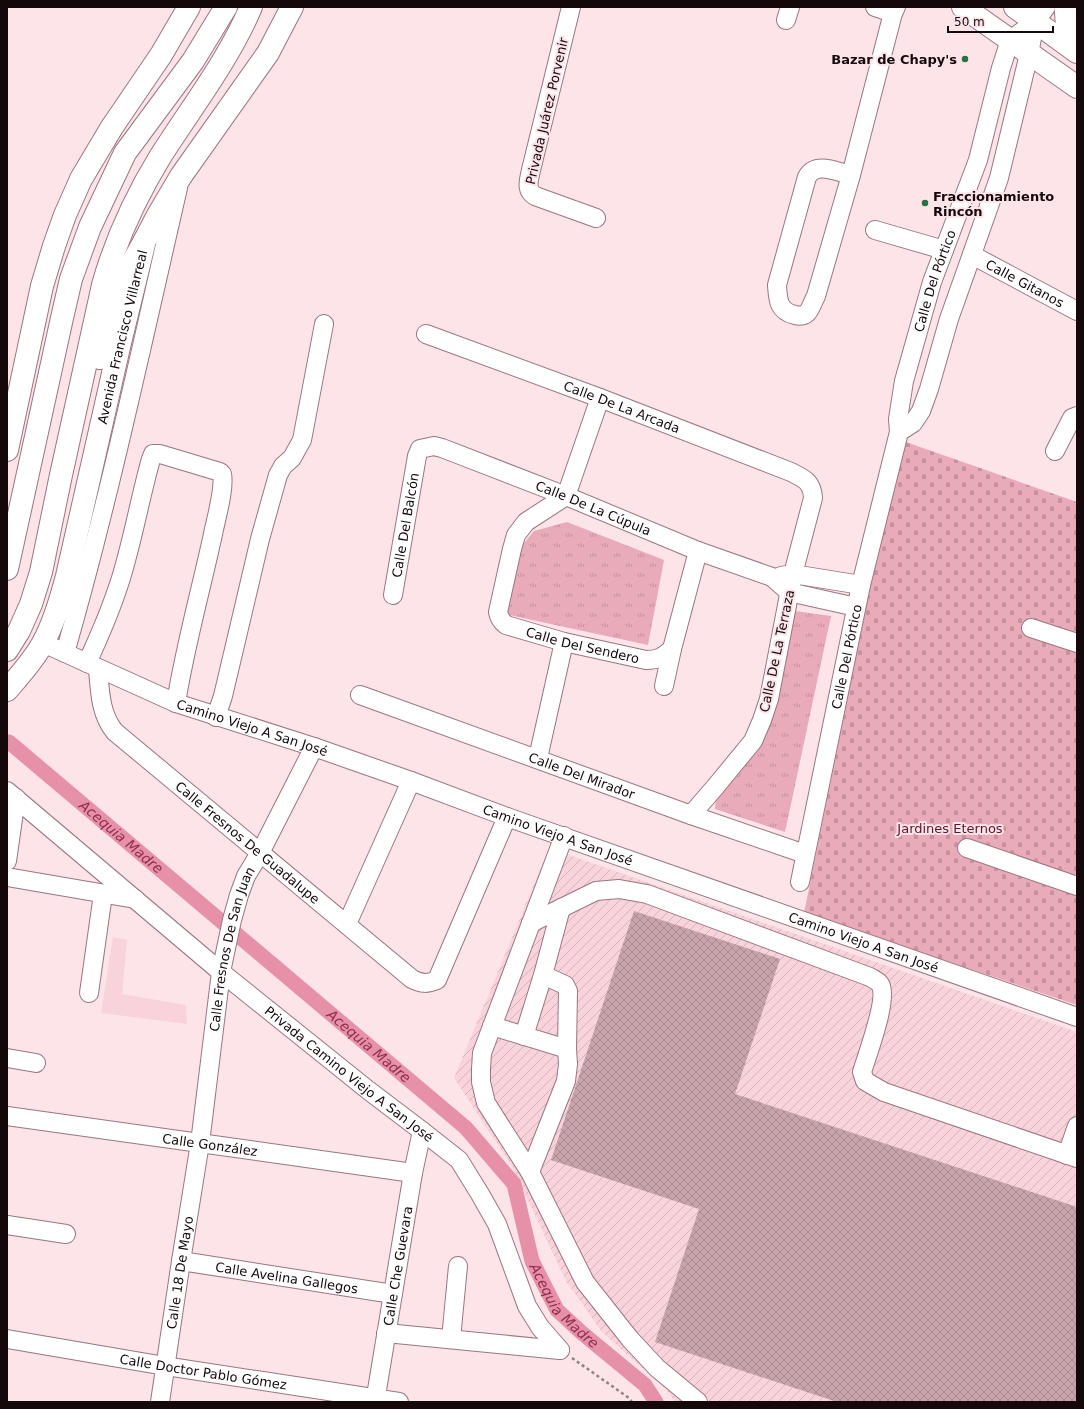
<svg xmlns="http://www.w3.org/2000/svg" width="1084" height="1409" font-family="'DejaVu Sans',sans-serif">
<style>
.built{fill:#f9d3dc}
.industrial{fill:url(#industrial-furrows)}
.cemetery{fill:url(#cemetery-stones)}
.park{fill:url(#park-tufts)}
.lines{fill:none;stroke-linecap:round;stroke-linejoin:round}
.canal{stroke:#e691a7;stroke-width:15}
.building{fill:url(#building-cross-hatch)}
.minor-casing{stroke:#9a767f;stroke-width:20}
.major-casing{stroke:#9a767f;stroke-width:24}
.highway-casing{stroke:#9a767f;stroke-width:24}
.path{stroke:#948185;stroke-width:2.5;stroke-dasharray:3 3;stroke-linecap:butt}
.minor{stroke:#fff;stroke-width:18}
.major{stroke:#fff;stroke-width:22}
.highway{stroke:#fff;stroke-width:22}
.poi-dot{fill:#267444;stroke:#fce4e9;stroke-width:1.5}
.labels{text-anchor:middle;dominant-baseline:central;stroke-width:4;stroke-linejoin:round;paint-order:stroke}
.poi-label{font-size:13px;font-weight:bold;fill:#14080b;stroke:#fce4e9;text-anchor:end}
.street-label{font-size:13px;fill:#14080b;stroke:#fce4e9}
.park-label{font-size:13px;fill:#5e132f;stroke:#fce4e9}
.water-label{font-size:14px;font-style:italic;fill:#902d4f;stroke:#fce4e9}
</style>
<defs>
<pattern id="industrial-furrows" width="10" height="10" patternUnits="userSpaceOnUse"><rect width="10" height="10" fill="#f9d3dc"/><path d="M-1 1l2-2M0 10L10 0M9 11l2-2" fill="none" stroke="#d5b4bb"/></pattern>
<pattern id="cemetery-stones" width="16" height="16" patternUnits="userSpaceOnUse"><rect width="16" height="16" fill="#e9aab9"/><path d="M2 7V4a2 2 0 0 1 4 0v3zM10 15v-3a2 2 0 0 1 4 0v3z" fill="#c7919e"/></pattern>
<pattern id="park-tufts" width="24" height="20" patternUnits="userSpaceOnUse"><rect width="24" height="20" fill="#e9aab9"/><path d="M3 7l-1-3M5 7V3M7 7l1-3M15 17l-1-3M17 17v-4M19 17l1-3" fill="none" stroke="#c7919e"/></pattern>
<pattern id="building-cross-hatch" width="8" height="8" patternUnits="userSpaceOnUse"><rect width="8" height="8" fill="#c8a3ab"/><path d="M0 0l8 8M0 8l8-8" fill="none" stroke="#ab8b92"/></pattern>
</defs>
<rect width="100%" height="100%" fill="#fce4e9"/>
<polygon class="built" points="113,937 127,940 122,994 186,1005 187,1024 101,1013"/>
<polygon class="industrial" points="549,848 1077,1032 1077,1402 675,1402 666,1389 602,1332 566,1281 512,1166 454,1078"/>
<polygon class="cemetery" points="900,440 1077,502 1077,1005 804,913"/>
<g class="park">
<polygon points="567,522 664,560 648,645 504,614 515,554 534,531"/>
<polygon points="795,611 831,616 785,832 715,809 716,798 738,775 761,742 775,709"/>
</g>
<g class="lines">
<path class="canal" id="s1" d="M9,742l457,386 48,56 18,77 25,49 25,23 63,52 11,17"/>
</g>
<polygon class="building" points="634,911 780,959 735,1094 1077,1207 1077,1402 837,1402 655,1342 699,1209 551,1160"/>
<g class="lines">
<g class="minor-casing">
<g id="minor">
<path d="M571,7l-40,163c-2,10 -6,20 4,26l61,22"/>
<polyline points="875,7 893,13 896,7"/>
<polyline points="786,20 790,7"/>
<path d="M851,175c-14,-3 -35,-14 -44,2l-30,108c1,15 1,26 18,30 4,1 9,1 12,-2 4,-4 6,-12 9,-17l35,-121 42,-162"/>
<polyline points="875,230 944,250"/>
<path id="s2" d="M972,255l105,56"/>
<path id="s3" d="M426,334l174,64 191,74c14,7 21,10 22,26l-20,76 -24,125 -7,21 -9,21 -37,45 -25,29"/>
<path id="s4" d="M600,398l-34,98 -40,26 -10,13 -4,14 -14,63c1,6 3,9 8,13l58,17 82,18c12,0 17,-3 26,-11"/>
<polyline points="899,432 913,423 921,411 929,389 949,319 999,178 1029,54 1035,22"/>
<polyline points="1055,451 1072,418 1077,416"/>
<polyline points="781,576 793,574 861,585"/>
<path id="s5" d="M393,595l24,-139 3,-7 14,-3 8,2 124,48 132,55 74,26 17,15 67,15"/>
<polyline points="1031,628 1077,643"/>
<path id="s6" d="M43,643l133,60 138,44 97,34 96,36 570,200"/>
<path d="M65,653c44,-153 77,-309 113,-465"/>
<path d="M87,663c13,-28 25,-56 34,-85 12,-39 19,-80 30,-119l2,-5h7l60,18 2,2c3,14 -6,45 -9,60 -12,56 -28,112 -37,169"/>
<path id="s7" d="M98,669c2,22 2,45 17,63l297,247c10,5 15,5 25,1l70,-163"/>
<polyline points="664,686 672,649 698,551"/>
<path id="s8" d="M360,695l331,120 114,39"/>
<polyline points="216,717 223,696 260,539 278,475 283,466 292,458 302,440 324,324"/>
<polyline points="538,758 564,642"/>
<path id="s9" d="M7,791l214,181 147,118 54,41 37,29 21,34 17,30 30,82 13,21 20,23"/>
<polyline points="564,836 482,1053 481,1069 481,1082 486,1103 530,1172 585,1282 630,1339 657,1368 698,1402"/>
<polyline points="967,848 1077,886"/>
<polyline points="7,861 16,798"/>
<polyline points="7,877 135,899"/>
<path id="s10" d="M800,882l61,-297 38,-153 -1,-13 6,-38 28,-99 46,-122 23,-92 9,-28 25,-18 11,-15"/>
<path d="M531,923l65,-32 23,-2 28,5 223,83c3,2 8,4 10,7 9,14 -13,71 -18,88l3,9 19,11 193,66"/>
<polyline points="347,924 411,781"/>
<polyline points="543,975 561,908"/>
<polyline points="89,993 103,894"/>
<polyline points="492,1026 567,1049"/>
<polyline points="524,1036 543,975 565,985 568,991 567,1049 568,1064 566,1081 530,1172"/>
<polyline points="7,1058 36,1063"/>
<path id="s11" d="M7,1116l406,57"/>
<polyline points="1067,1155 1077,1126"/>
<polyline points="7,1225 66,1234"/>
<path id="s12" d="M181,1261l212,33"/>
<polyline points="386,1333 560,1350"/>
<path id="s13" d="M7,1339l158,27 234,36"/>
<polyline points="451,1339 458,1266"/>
<path id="s14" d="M160,1402l21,-141 19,-118 21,-171 11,-52 7,-25 7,-19 14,-23 54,-106"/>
<path id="s15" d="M375,1402l38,-229 9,-42"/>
</g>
</g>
<g class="major-casing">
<g id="major">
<polyline points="963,7 1077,87"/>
<polyline points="1015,7 1077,52"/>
<path d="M1066,7c-1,16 4,30 10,44"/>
<polyline points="7,450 42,286 54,246 65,215 81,179 112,127 161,55 189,7"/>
<path id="s16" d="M7,690c13,-15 26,-29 36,-47 11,-20 18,-44 24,-67l52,-229 26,-107 13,-25 23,-39 87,-123 24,-46"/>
</g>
</g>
<g class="highway-casing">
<g id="highway">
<polyline points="100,358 130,267 145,240"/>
<polyline points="7,569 62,318 71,279 90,227 125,153 193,61 226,7"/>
<path d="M7,650l12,-19 12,-27 10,-32 20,-97 42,-190c13,-46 32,-87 57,-128 31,-49 68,-96 91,-150"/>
</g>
</g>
<polyline class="path" points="572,1358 629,1398 632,1402"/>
<use href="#minor" class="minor"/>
<use href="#major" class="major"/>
<use href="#highway" class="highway"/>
</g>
<g class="poi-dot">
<circle cx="965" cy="59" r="4"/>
<circle cx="925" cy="203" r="4"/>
</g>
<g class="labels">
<g class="poi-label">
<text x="957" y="59">Bazar de Chapy's</text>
<text x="933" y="196" text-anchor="start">Fraccionamiento<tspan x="933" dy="15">Rincón</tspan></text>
</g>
<g class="street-label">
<text transform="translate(547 111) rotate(-77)">Privada Juárez Porvenir</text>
<text stroke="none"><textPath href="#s10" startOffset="617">Calle Del Pórtico</textPath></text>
<text stroke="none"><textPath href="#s2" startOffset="60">Calle Gitanos</textPath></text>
<text stroke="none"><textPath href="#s16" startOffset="376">Avenida Francisco Villarreal</textPath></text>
<text stroke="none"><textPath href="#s3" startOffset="209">Calle De La Arcada</textPath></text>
<text stroke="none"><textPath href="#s5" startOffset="334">Calle De La Cúpula</textPath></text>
<text stroke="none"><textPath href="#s5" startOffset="71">Calle Del Balcón</textPath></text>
<text stroke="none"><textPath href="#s4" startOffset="342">Calle Del Sendero</textPath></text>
<text transform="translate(777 651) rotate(-78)">Calle De La Terraza</text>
<text stroke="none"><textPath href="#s10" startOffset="230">Calle Del Pórtico</textPath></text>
<text stroke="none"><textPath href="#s6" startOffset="226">Camino Viejo A San José</textPath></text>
<text stroke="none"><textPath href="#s8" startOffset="236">Calle Del Mirador</textPath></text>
<text stroke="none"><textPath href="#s6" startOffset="550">Camino Viejo A San José</textPath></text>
<text stroke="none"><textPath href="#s7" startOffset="239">Calle Fresnos De Guadalupe</textPath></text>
<text stroke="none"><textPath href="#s6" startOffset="874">Camino Viejo A San José</textPath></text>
<text stroke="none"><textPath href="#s14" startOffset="459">Calle Fresnos De San Juan</textPath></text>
<text stroke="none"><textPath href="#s9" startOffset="444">Privada Camino Viejo A San José</textPath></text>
<text stroke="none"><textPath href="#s11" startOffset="205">Calle González</textPath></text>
<text stroke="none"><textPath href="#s15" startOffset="138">Calle Che Guevara</textPath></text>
<text stroke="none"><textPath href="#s14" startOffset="131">Calle 18 De Mayo</textPath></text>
<text stroke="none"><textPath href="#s12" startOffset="107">Calle Avelina Gallegos</textPath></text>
<text stroke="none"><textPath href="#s13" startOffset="199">Calle Doctor Pablo Gómez</textPath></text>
</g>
<g class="park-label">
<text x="950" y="828">Jardines Eternos</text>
</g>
<g class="water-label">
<text stroke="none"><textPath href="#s1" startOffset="147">Acequia Madre</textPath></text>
<text stroke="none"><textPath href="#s1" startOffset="471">Acequia Madre</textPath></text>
<text stroke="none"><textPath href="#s1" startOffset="807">Acequia Madre</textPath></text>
</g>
</g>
<rect width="1084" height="1409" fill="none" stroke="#14080b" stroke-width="16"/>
<path d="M948 26v6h105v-6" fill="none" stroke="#14080b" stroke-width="2"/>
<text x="954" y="26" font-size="12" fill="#14080b" stroke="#fce4e9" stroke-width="3" paint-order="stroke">50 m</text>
</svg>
